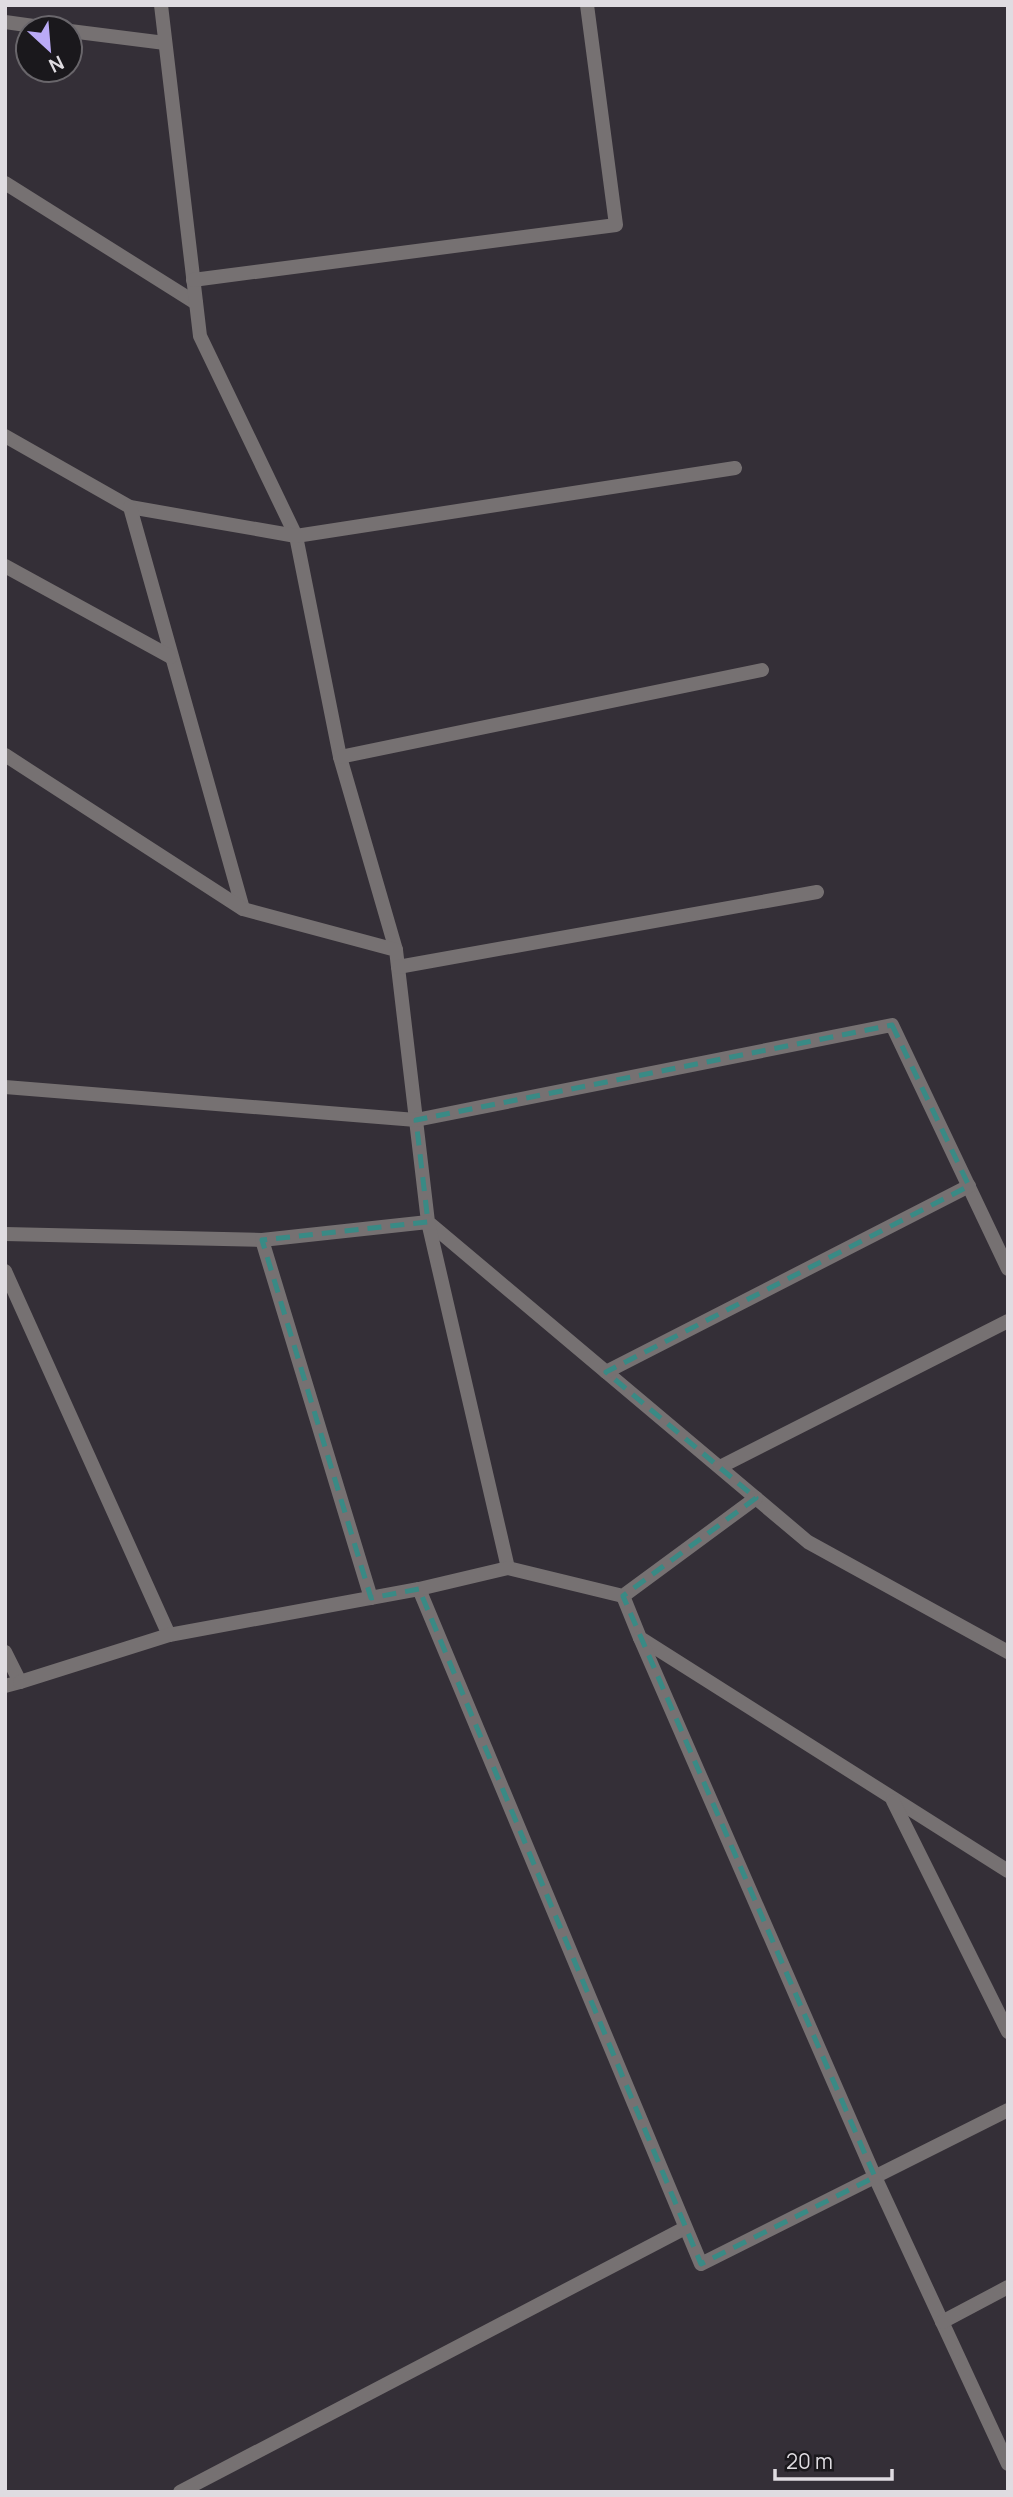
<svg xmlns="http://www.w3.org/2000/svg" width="1013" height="2497" font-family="Manrope,sans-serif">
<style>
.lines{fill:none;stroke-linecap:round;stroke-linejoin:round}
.lane{stroke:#767172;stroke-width:14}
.street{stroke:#767172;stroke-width:14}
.marked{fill:none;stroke:#398a85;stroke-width:5;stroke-dasharray:14 9;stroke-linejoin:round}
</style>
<rect width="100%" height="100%" fill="#342f37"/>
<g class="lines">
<g class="lane">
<polyline points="5,22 48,28"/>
<polyline points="70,31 165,43"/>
<polyline points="5,183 196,303"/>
</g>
<g class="street">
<polyline points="161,5 200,336 296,536 340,757 396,950"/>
<polyline points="193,280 616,225 587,5"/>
<polyline points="5,436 130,507 296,536 735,468"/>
<polyline points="130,507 243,909"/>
<polyline points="5,566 171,657"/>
<polyline points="5,755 243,909 396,950 428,1222 808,1542 1008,1652"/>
<polyline points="340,757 762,670"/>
<polyline points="398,967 817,892"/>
<polyline points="5,1087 416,1120 892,1025 1008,1269"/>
<polyline points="5,1234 262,1240 428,1222 508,1568"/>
<polyline points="262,1240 371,1598"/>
<polyline points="5,1271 169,1635"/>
<polyline points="606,1372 969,1186"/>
<polyline points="720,1467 1008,1321"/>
<polyline points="419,1589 701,2264 1008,2110"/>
<polyline points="623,1596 640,1638 1008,1871"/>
<polyline points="640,1638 875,2177 1008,2464"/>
<polyline points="5,1652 20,1682 5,1686"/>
<polyline points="20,1682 169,1635 419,1589 508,1568 623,1596 756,1498"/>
<polyline points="893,1801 1008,2032"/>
<polyline points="942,2322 1008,2287"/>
<polyline points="180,2492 685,2228"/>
</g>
</g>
<path class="marked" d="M892,1025l77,161 -363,186 150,126 -133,98 252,581 -174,87 -282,-675 -48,9 -109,-358 166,-18 -12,-102z"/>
<rect width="1013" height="2497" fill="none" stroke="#dfdce1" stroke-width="14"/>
<g transform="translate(49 49) rotate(154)"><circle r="33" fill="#1a181c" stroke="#69666b" stroke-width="2"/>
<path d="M0-5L12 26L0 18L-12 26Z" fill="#baaaf6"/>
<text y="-10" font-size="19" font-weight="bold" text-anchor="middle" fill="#dfdce1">N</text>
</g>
<path d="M775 2469v10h117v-10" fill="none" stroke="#dfdce1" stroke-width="3.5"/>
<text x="786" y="2469" font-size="21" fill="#dfdce1" stroke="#1a181c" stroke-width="5" paint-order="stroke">20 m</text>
</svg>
